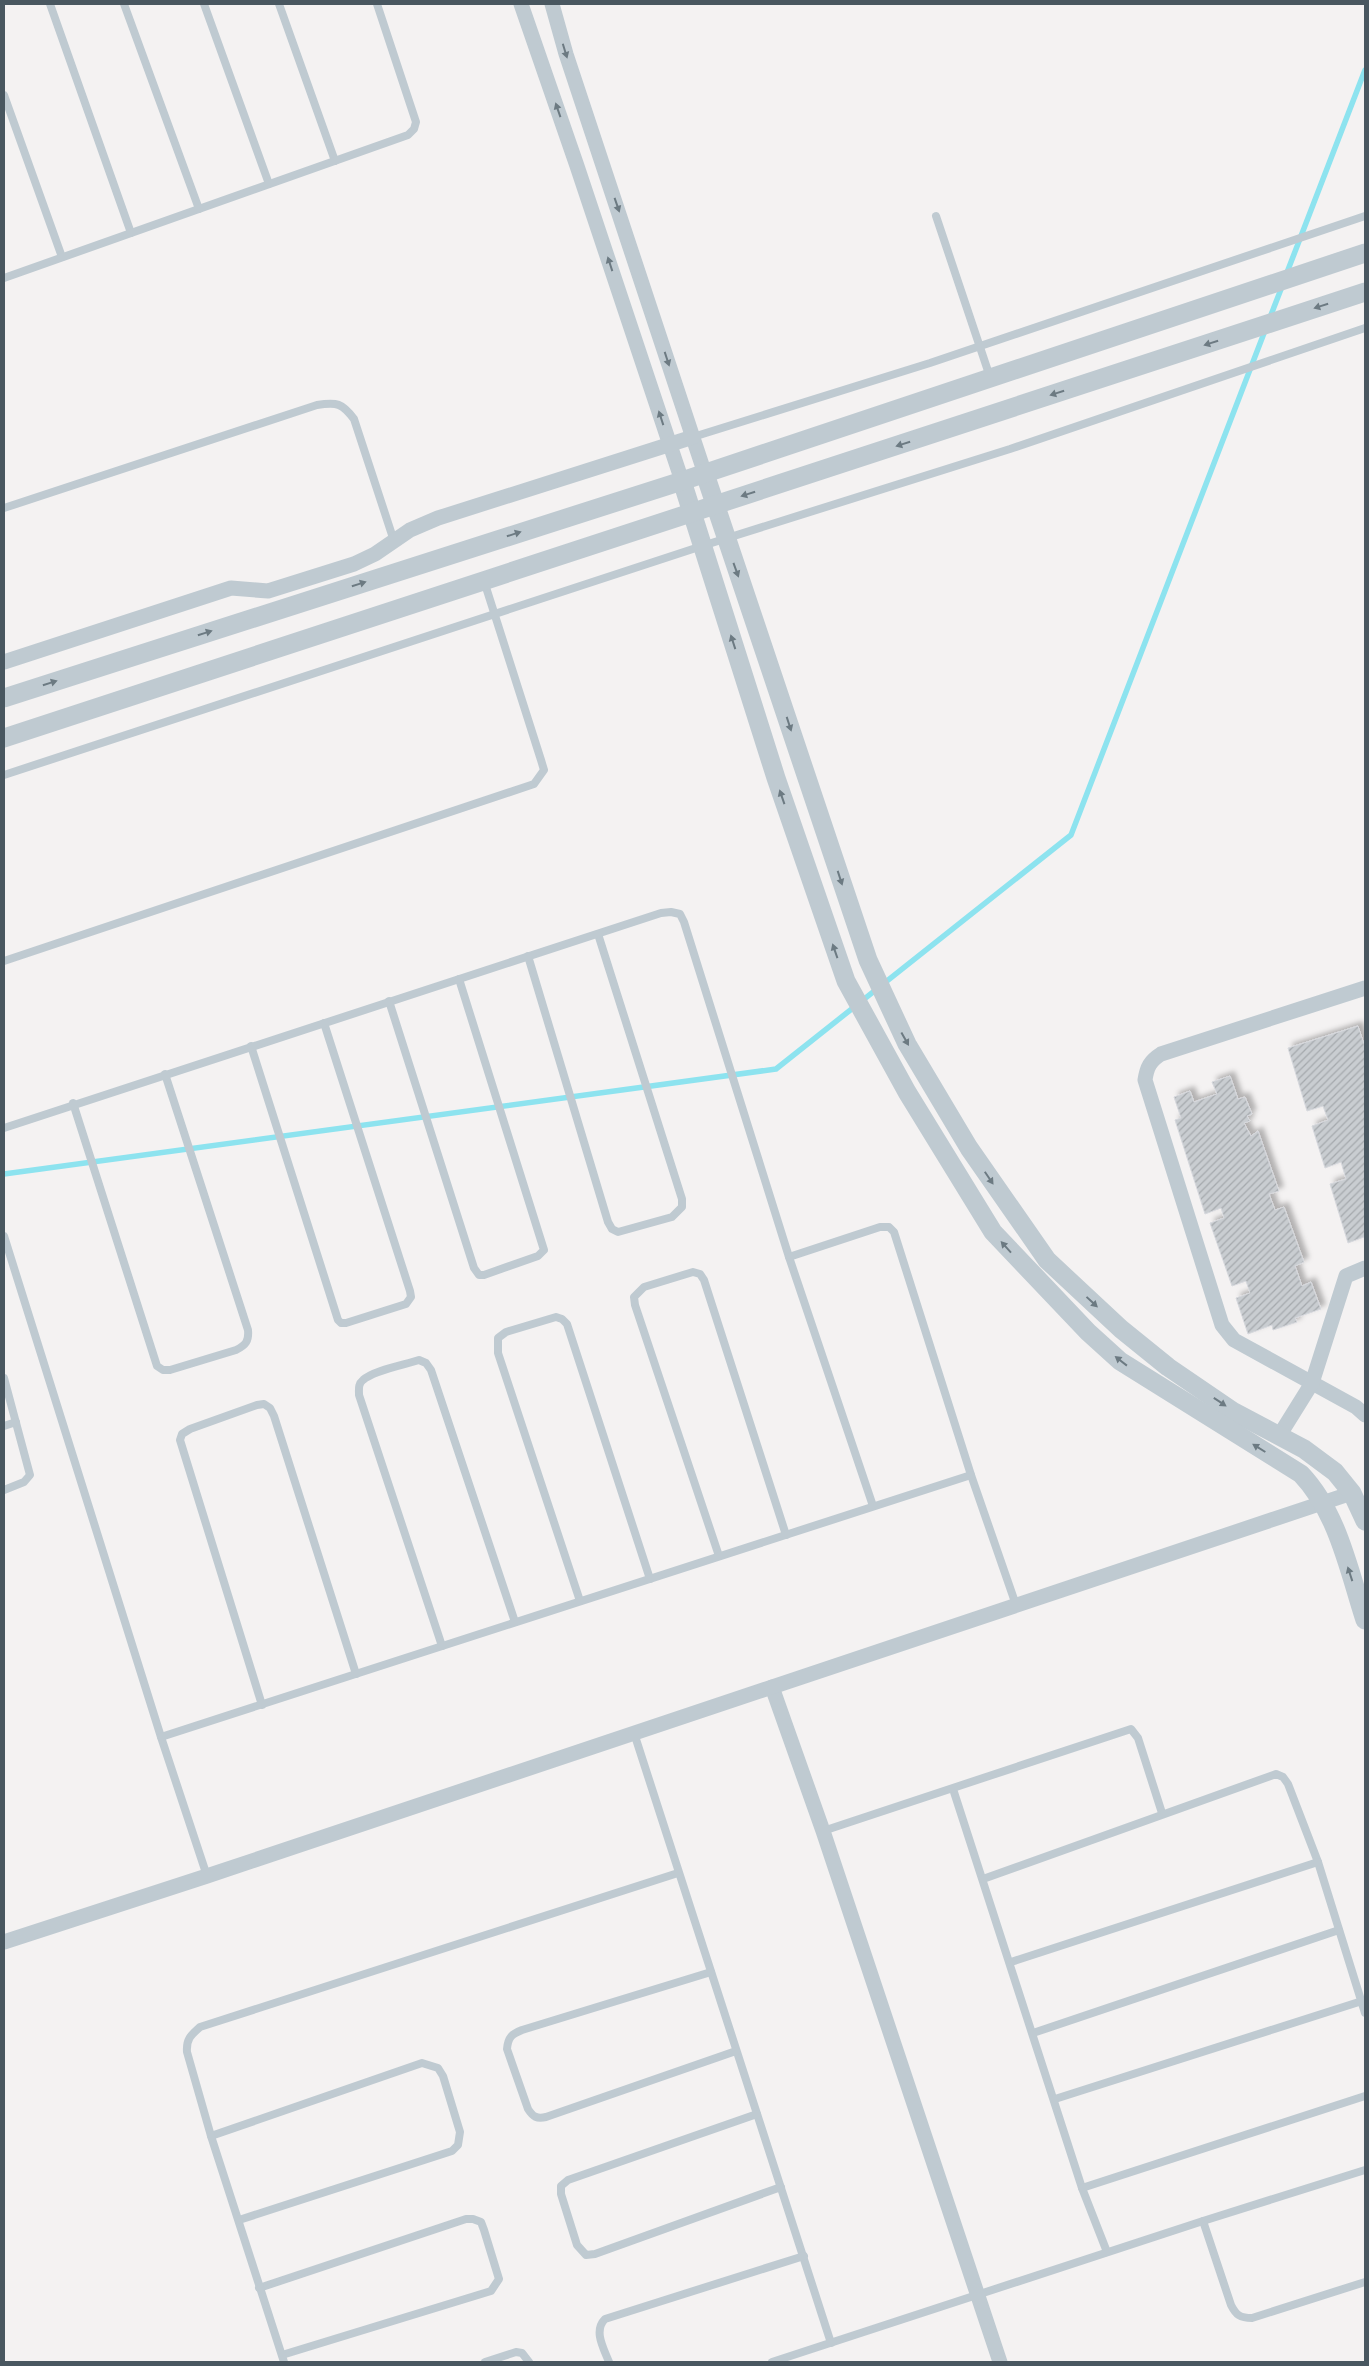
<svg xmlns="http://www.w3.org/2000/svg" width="1369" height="2366" font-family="'Fira Sans Condensed',sans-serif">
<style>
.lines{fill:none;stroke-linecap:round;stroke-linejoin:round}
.stream{stroke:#8de3ef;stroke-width:5.5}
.building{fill:url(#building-hatch);stroke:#d6d8dd;filter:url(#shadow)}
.service{stroke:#bfcad1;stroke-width:8}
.minor{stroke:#bfcad1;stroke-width:15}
.tertiary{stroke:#bfcad1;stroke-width:19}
.oneway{fill:#6c7a82}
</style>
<defs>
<pattern id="building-hatch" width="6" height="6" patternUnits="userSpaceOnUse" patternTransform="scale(1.25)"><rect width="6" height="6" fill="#c9cdd1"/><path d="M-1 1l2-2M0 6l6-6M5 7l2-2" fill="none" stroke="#a5a9ad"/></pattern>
<filter id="shadow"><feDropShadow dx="4.5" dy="-4.5" stdDeviation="2.5" flood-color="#0004"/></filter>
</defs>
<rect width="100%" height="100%" fill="#f4f2f2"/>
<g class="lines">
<g class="stream">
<polyline points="1286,275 1365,70"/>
<polyline points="1269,320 1283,284"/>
<polyline points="4,1174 776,1069 1071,835 1266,328"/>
</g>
</g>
<g class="building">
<polygon points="1358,1026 1365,1047 1365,1240 1364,1237 1348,1243 1330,1184 1346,1179 1341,1162 1325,1168 1312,1126 1328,1120 1323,1106 1307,1111 1288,1048"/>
<polygon points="1230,1076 1238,1099 1245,1097 1252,1114 1247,1116 1250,1121 1244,1123 1251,1136 1258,1131 1279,1191 1269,1194 1275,1210 1284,1207 1304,1262 1295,1266 1302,1286 1311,1282 1321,1309 1295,1318 1297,1322 1273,1330 1272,1325 1248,1334 1236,1298 1250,1293 1246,1281 1232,1286 1210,1223 1224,1218 1221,1208 1205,1214 1175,1120 1181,1118 1174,1097 1190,1091 1194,1102 1217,1094 1212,1082"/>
</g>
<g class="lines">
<g class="service">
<polyline points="50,4 131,233"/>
<polyline points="124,4 199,209"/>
<polyline points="204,4 269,184"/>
<polyline points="279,4 335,161"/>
<polyline points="4,95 62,257"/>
<polyline points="936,216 990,377"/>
<polyline points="4,278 408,135 414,129 416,122 377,4"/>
<polyline points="693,437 930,363 1365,216"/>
<path d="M4,508l313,-103c20,-3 25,-2 37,14l40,122"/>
<polyline points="4,775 702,546 1010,449 1365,328"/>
<polyline points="528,956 608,1222 612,1229 618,1232 672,1217 682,1207 682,1199 598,934"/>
<polyline points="4,961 534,784 544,770 541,760 484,581"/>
<polyline points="389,1001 474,1268 479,1275 484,1275 538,1256 544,1250 459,979"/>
<polyline points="251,1046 338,1320 341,1323 346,1323 406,1304 411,1297 410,1291 324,1023"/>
<path d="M73,1103l84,263 6,4h7l66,-20c10,-5 13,-9 12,-20l-83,-256"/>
<polyline points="4,1128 661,913 671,912 680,914 684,922 789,1257 873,1506"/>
<polyline points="4,1236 161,1737 207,1876"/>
<polyline points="789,1257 880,1227 889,1227 894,1232 971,1475 1016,1605"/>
<polyline points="4,1378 30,1475 24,1482 4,1490"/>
<polyline points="4,1426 16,1422"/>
<polyline points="719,1556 635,1305 634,1297 644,1287 693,1272 700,1274 704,1280 786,1535"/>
<polyline points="580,1601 498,1353 498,1338 506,1332 556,1317 562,1319 567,1324 650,1579"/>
<path d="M442,1646l-83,-251c0,-6 -1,-11 4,-15 11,-10 41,-15 56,-20l7,3 5,7 84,252"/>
<polyline points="262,1705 180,1440 182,1434 190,1429 257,1405 264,1404 270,1408 274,1416 356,1674"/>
<polyline points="634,1733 831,2343"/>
<polyline points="161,1737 971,1475"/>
<polyline points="953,1789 1082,2188 1107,2252"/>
<polyline points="823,1831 1131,1729 1138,1738 1162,1813"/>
<polyline points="983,1879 1276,1774 1283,1777 1288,1784 1318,1862 1365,2013"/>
<polyline points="1011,1962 1318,1862"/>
<path d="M711,1972l-189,58c-10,4 -14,7 -15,19l21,60c5,8 9,10 18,8l190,-66"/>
<polyline points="1033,2033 1339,1930"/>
<polyline points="1055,2099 1362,2001"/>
<polyline points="757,2114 568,2180 561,2186 561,2194 577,2245 586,2255 595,2254 781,2187"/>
<polyline points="211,2136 422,2063 438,2068 443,2076 460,2132 458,2145 452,2151 239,2220"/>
<polyline points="1082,2188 1365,2096"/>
<path d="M1203,2221l28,84c5,10 9,13 21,13l113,-36"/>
<polyline points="259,2288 466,2219 473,2219 481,2222 484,2230 499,2279 491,2291 282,2355"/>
<path d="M284,2362l-73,-226 -24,-84c-1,-13 4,-17 13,-25l478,-154"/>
<polyline points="485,2362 516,2352 522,2353 529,2362"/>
<path d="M609,2362c-5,-13 -16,-31 -4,-43l199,-63"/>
<polyline points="772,2362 1203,2221 1365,2170"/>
</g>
<g class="minor">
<polyline points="521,4 577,166 682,481"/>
<polyline points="552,4 566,54 705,474"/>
<polyline points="4,662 231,588 268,591 354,564 375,554 410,530 438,518 693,437"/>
<path d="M1365,988l-204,66c-11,7 -14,13 -16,26l77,245 12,15 122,67 9,8"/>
<polyline points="1279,1436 1312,1383 1346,1276 1365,1268"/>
<polyline points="772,1687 823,1831 1000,2362"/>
<polyline points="4,1942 207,1876 1352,1493"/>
</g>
<g class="tertiary">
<polyline points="705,474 868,960 907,1044 969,1148 1047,1260 1121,1329 1168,1367 1234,1412 1304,1449 1335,1472 1352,1493 1365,1521"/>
<path d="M682,481l94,297 70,203 61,111 86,140 95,100 32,29 181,113c37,39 48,97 64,146"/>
<polyline points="4,698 682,481 1365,253"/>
<polyline points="4,738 1365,292"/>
</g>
</g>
<defs><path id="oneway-solid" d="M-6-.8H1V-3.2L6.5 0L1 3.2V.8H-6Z" transform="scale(1.25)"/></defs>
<g class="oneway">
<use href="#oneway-solid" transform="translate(565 51) rotate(73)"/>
<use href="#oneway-solid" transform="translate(558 110) rotate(-109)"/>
<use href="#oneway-solid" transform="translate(617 205) rotate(71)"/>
<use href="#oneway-solid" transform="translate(610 264) rotate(-108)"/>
<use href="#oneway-solid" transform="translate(1321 306) rotate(162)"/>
<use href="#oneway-solid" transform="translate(1211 343) rotate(162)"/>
<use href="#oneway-solid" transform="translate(667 359) rotate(72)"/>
<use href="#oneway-solid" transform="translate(1057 393) rotate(162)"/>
<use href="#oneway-solid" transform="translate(661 418) rotate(-108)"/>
<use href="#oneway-solid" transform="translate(903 444) rotate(162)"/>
<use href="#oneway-solid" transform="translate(748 494) rotate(162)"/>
<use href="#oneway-solid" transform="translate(514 534) rotate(-18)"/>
<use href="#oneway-solid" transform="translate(736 570) rotate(70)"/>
<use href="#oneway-solid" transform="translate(359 584) rotate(-18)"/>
<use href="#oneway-solid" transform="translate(205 633) rotate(-18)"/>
<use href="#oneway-solid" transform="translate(733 642) rotate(-108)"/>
<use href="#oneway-solid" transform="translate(50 683) rotate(-18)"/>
<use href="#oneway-solid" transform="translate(789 724) rotate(72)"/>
<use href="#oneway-solid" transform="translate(782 797) rotate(-109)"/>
<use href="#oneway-solid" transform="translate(840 878) rotate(72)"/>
<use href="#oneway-solid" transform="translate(835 951) rotate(-109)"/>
<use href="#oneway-solid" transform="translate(905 1039) rotate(61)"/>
<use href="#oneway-solid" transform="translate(989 1178) rotate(56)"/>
<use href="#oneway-solid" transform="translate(1006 1247) rotate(-132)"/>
<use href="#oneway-solid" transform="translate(1092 1302) rotate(43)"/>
<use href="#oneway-solid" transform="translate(1121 1361) rotate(-142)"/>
<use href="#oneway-solid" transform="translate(1220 1402) rotate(34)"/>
<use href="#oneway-solid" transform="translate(1259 1448) rotate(-148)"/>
<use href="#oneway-solid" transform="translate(1350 1574) rotate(-108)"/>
</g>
<rect width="1369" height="2366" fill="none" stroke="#495760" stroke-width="10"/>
</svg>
